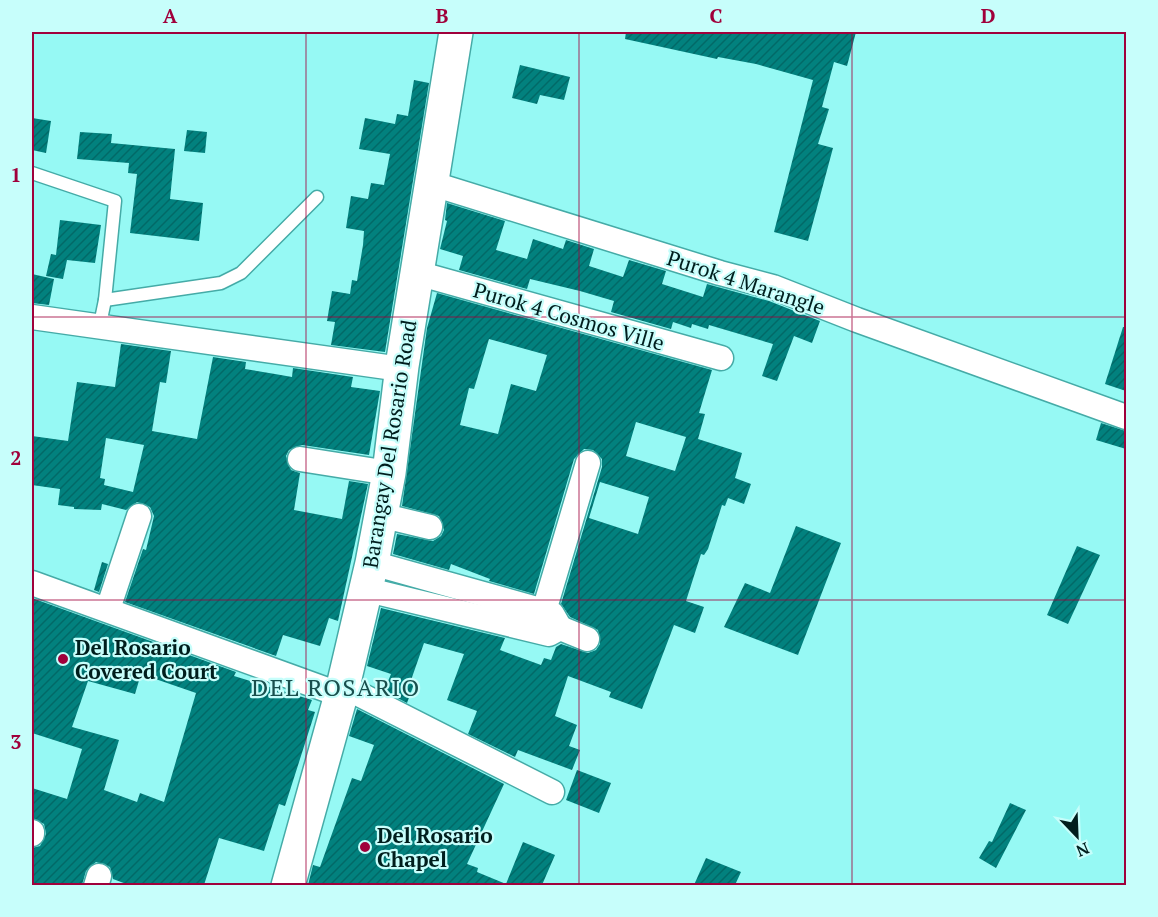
<svg xmlns="http://www.w3.org/2000/svg" width="1158" height="917" font-family="'PT Serif',serif">
<style>
.building{fill:url(#building-hatch);fill-rule:evenodd}
.lines{fill:none;stroke-linecap:round;stroke-linejoin:round}
.service-casing{stroke:#45aba7;stroke-width:15}
.minor-casing{stroke:#45aba7;stroke-width:27}
.secondary-casing{stroke:#45aba7;stroke-width:36}
.service{stroke:#fff;stroke-width:12}
.minor{stroke:#fff;stroke-width:24}
.secondary{stroke:#fff;stroke-width:33}
.grid{fill:none;stroke:#a0003b;stroke-width:1.5;stroke-opacity:0.55}
.poi-dot{fill:#a0003b;stroke:#c7fefb;stroke-width:2}
.labels{text-anchor:middle;dominant-baseline:central;stroke-width:4.5;stroke-linejoin:round;paint-order:stroke}
.street-label{font-size:21px;fill:#001e1d;stroke:#c7fefb}
.poi-label{font-size:21px;font-weight:bold;fill:#001e1d;stroke:#c7fefb;text-anchor:start}
.quarter-label{font-size:24px;letter-spacing:1.5px;fill:#194f4d;stroke:#c7fefb}
.neatline{fill:none;stroke:#a0003b;stroke-width:2}
.grid-label{font-size:20px;text-anchor:middle;font-weight:bold;fill:#a0003b}
</style>
<defs>
<pattern id="building-hatch" width="6" height="6" patternUnits="userSpaceOnUse" patternTransform="scale(1.5)"><rect width="6" height="6" fill="#02817e"/><path d="M-1 1l2-2M0 6l6-6M5 7l2-2" fill="none" stroke="#026967"/></pattern>
</defs>
<rect width="100%" height="100%" fill="#96f9f4"/>
<g class="building">
<polygon points="626,32 856,32 847,66 834,62 822,107 829,109 818,144 833,148 808,241 774,232 813,80 756,64 718,57 717,59 625,39"/>
<polygon points="520,65 570,77 564,100 540,95 537,104 512,98"/>
<polygon points="414,80 429,83 385,352 331,345 335,322 327,321 332,291 350,294 352,280 357,281 363,245 364,231 346,228 351,196 368,199 371,183 384,185 390,154 359,149 365,118 395,124 397,114 408,116"/>
<polygon points="32,118 51,121 46,153 32,150"/>
<polygon points="187,130 207,132 205,153 184,151"/>
<polygon points="80,132 112,134 111,143 175,149 170,199 203,203 199,241 130,233 137,174 128,173 129,163 77,159"/>
<polygon points="447,203 505,221 496,250 527,259 533,239 563,249 566,240 594,249 589,266 623,277 629,260 666,271 662,284 703,297 707,284 769,301 820,321 812,343 794,336 777,381 762,376 773,344 709,325 708,329 692,324 691,328 673,322 671,329 611,312 614,301 580,291 530,279 527,289 459,270 463,256 440,249 447,221 445,220"/>
<polygon points="60,220 101,225 95,263 67,260 63,279 46,276 51,254 56,255"/>
<polygon points="32,274 54,279 49,305 32,303"/>
<path d="M437,293l275,77 -13,43 6,1 -7,25 44,14 -7,25 16,6 -7,20 -16,-6 -3,8 -3,-1 -14,44 -4,6 -3,-1 -15,47 18,6 -9,26 -21,-8 -32,84 -33,-12 2,-5 -43,-16 -13,40 22,9 -8,21 11,4 -8,20 -54,-20 -3,7 -47,-23 9,-23 -30,-11 17,-46 -40,-11 -14,40 4,1 -7,19 -23,-12 7,-17 -24,-8 14,-58 124,30 -5,12 41,15 3,-7 7,2 5,-13 5,-3 27,9 8,-3 4,-6 -2,-14 -28,-13 -9,-13 41,-137v-8l-9,-9 -9,-1 -10,10 -40,135 -45,-13 1,-2 -39,-15 -2,6 -56,-16 4,-20 36,7 8,-5 3,-6 -5,-14 -37,-10 25,-178zM489,339l58,16 -11,36 -25,-7 -13,50 -38,-9 9,-37 5,1zM636,422l50,15 -11,34 -49,-15zM600,482l49,15 -11,37 -49,-16z"/>
<polygon points="1123,327 1126,327 1126,391 1105,384"/>
<path d="M121,344l50,7 -5,32 -6,-1 -8,49 45,8 16,-82 33,5 -1,7 30,5 17,3 1,-9 60,9 -2,10 29,4 -11,64 -67,-10 -13,5 -3,6 5,14 9,3 -6,37 48,9 7,-38 19,3 -30,137 -9,-3 -9,28 -37,-11 -7,21 -151,-54 18,-53 3,1 8,-34 -4,-9 -13,-5 -11,8 -24,-6 -1,6 -27,-1v-2l-16,-2 2,-16 -28,-4v-49l36,5 9,-59 38,5zM106,438l38,7 -11,47 -29,-7 1,-6 -5,-1z"/>
<polygon points="1101,423 1126,431 1126,449 1096,440"/>
<polygon points="796,526 841,543 798,655 724,627 745,583 770,593"/>
<polygon points="1077,546 1100,555 1068,624 1047,615"/>
<polygon points="102,562 108,564 99,592 94,590"/>
<path d="M32,598l204,74 -2,4 78,24 -4,10 7,2 -30,94 -6,-2 -15,47 -45,-13 -15,47h-75l-16,-6 -3,-12 -14,-5 -10,9 -4,14h-50v-37l8,-2 6,-12 -2,-10 -12,-6v-30l35,11 15,-50 -50,-16zM141,674l55,19 -32,109 -24,-9 -3,9 -33,-12 15,-50 -47,-13 16,-46 47,13z"/>
<polygon points="357,709 504,784 467,864 478,868 477,872 506,884 523,842 555,855 542,885 308,885 313,865 320,867 352,778 361,781 374,745 349,736"/>
<polygon points="577,770 611,783 599,813 566,800"/>
<polygon points="1010,803 1026,810 996,868 979,858 989,841 992,842"/>
<polygon points="706,858 741,872 735,885 694,885"/>
</g>
<g class="lines">
<g class="service-casing">
<g id="service">
<polyline points="32,173 115,201 105,300 99,329"/>
<polyline points="105,300 221,283 241,273 317,197"/>
</g>
</g>
<g class="minor-casing">
<g id="minor">
<polyline points="430,183 720,273 773,287 857,320 1126,417"/>
<polyline points="417,273 721,358"/>
<polyline points="32,317 401,369"/>
<polyline points="300,459 389,473"/>
<polyline points="380,515 430,527"/>
<polyline points="372,563 544,611 588,463"/>
<polyline points="32,583 341,695"/>
<polyline points="364,589 549,634 560,628 552,614 544,611"/>
<polyline points="108,609 139,516"/>
<polyline points="560,628 587,639"/>
<polyline points="343,686 552,792"/>
<polyline points="32,834 32,832"/>
<polyline points="96,886 99,876"/>
</g>
</g>
<g class="secondary-casing">
<polyline id="secondary" points="288,886 341,695 372,563 389,473 402,366 456,32"/>
</g>
<use href="#service" class="service"/>
<use href="#minor" class="minor"/>
<use href="#secondary" class="secondary"/>
</g>
<path class="grid" d="M306,32v854M579,32v854M852,32v854M32,317h1094M32,600h1094"/>
<g class="poi-dot">
<circle cx="63" cy="659" r="6"/>
<circle cx="365" cy="847" r="6"/>
</g>
<g class="labels">
<g class="street-label">
<text transform="translate(746 282) rotate(18)">Purok 4 Marangle</text>
<text transform="translate(569 316) rotate(16)">Purok 4 Cosmos Ville</text>
<text transform="translate(389 444) rotate(-81)">Barangay Del Rosario Road</text>
</g>
<g class="poi-label">
<text x="75" y="647">Del Rosario<tspan x="75" dy="24">Covered Court</tspan></text>
<text x="377" y="835">Del Rosario<tspan x="377" dy="24">Chapel</tspan></text>
</g>
<g class="quarter-label">
<text x="336" y="687">DEL ROSARIO</text>
</g>
</g>
<rect width="1158" height="917" fill="none" stroke="#c7fefb" stroke-width="66"/>
<g transform="translate(1077 836) rotate(157)" stroke="#c7fefb" stroke-width="4.5" paint-order="stroke">
<path d="M0-4.5L10 22L0 15L-10 22Z" fill="#001e1d"/>
<text y="-9" font-size="16" font-weight="bold" text-anchor="middle" fill="#001e1d">N</text>
</g>
<rect x="33" y="33" width="1092" height="851" class="neatline"/>
<g class="grid-label">
<text x="170" y="23">A</text>
<text x="442" y="23">B</text>
<text x="716" y="23">C</text>
<text x="988" y="23">D</text>
<text x="16" y="182">1</text>
<text x="16" y="465">2</text>
<text x="16" y="749">3</text>
</g>
</svg>
